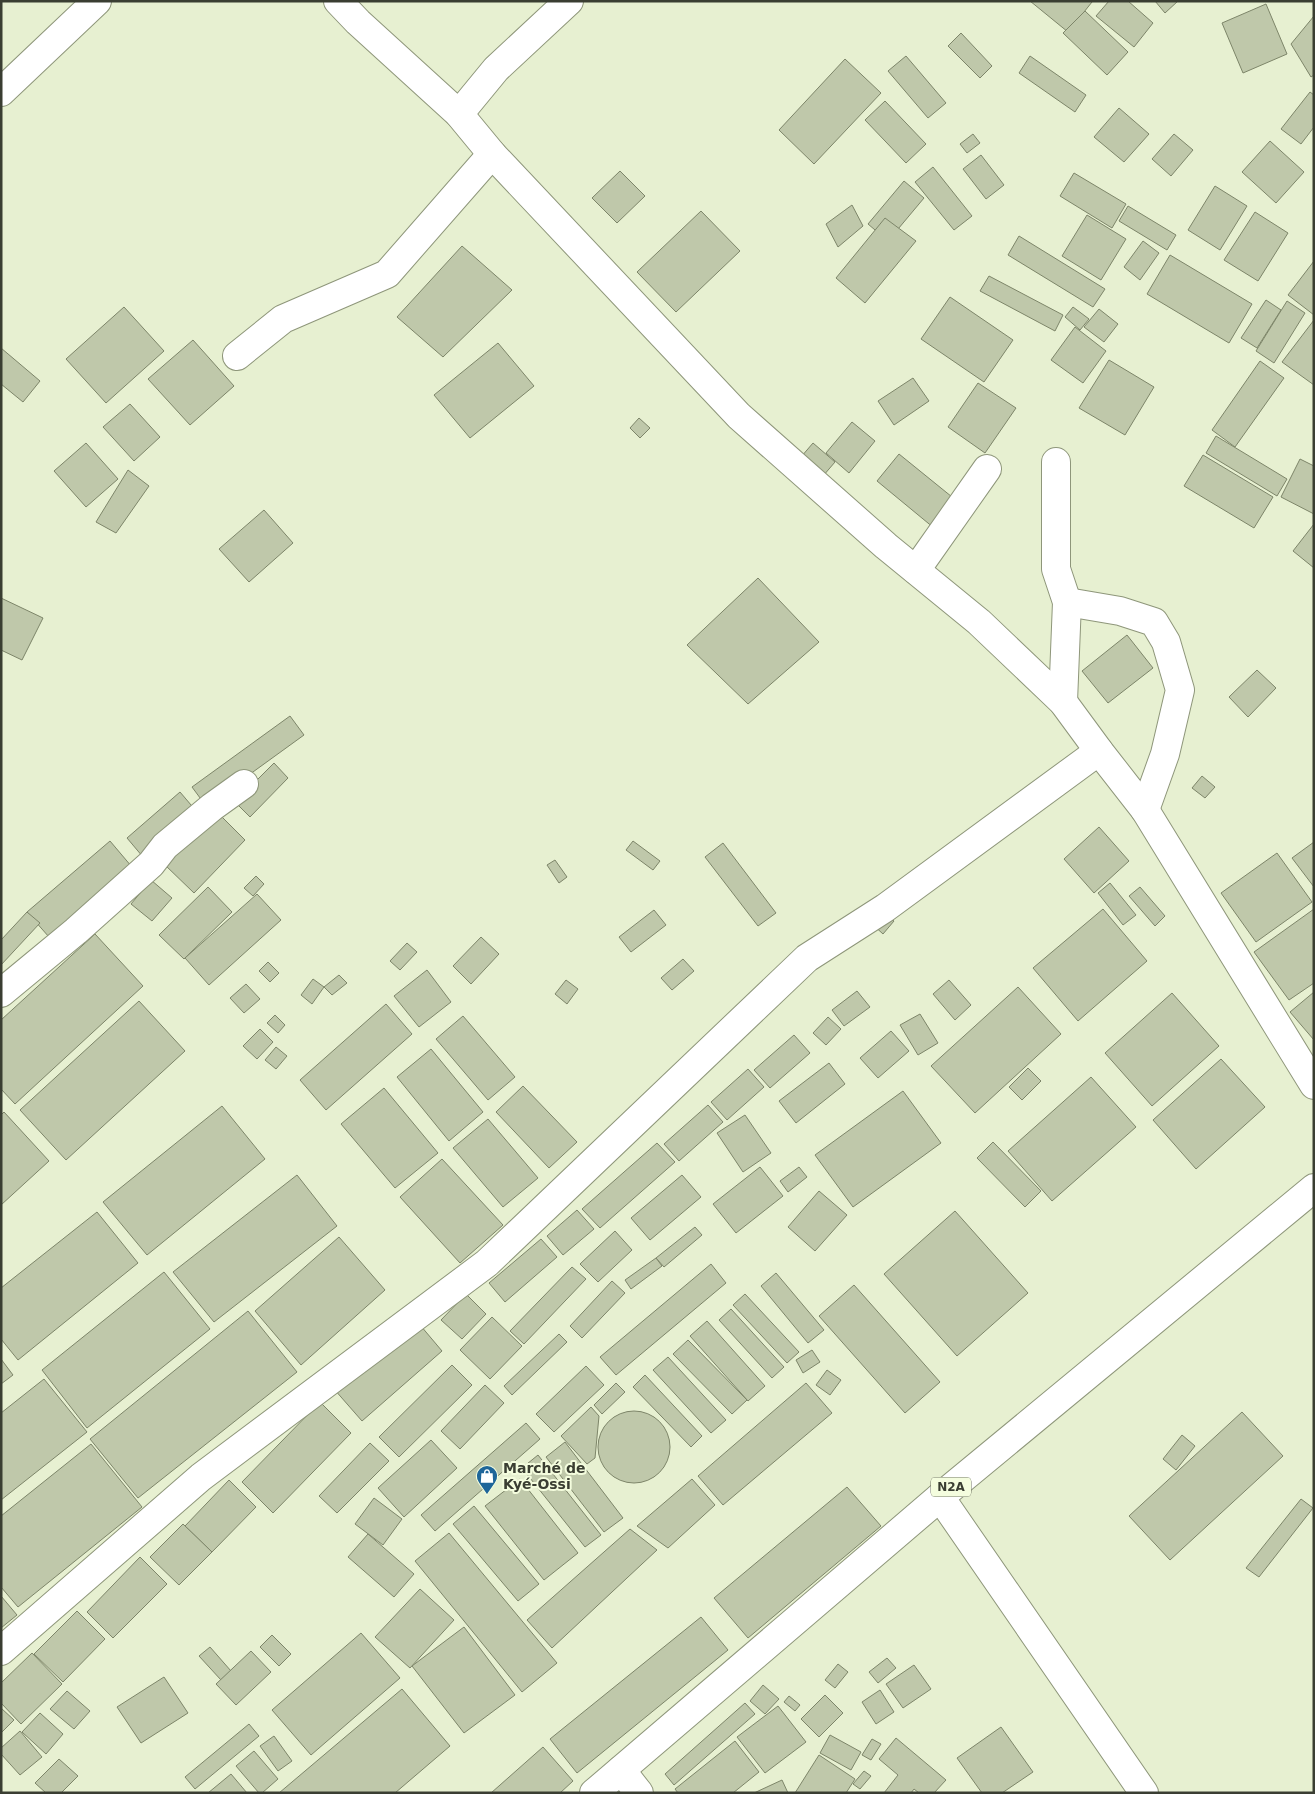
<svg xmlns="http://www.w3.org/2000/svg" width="1315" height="1794" font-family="'DejaVu Sans',sans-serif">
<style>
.building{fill:#bfc8aa;stroke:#7d8569}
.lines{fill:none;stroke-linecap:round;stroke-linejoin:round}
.street-casing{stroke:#8e967a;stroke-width:30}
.highway-casing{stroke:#8e967a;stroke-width:30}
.street{stroke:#fff;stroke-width:28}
.highway{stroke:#fff;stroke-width:28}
.labels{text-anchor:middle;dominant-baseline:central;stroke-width:4;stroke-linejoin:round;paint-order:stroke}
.shield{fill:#f4fdde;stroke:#727766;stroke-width:1}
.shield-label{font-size:12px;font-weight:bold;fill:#3a3e32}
.poi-label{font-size:14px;font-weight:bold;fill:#3a3e32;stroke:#f4fdde;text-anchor:start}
</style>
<rect width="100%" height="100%" fill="#e7f0d1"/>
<g class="building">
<polygon points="1030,1 1092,1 1092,2 1068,32"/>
<polygon points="1109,1 1128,1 1153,23 1134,47 1096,16"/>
<polygon points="1155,1 1178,1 1165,13"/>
<polygon points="1266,4 1287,54 1243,73 1222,23"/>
<polygon points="1085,11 1128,52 1107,75 1063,33"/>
<polygon points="1314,16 1314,75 1311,77 1291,44"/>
<polygon points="961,33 992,66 980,78 948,46"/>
<polygon points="906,56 946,103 928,118 888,71"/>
<polygon points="1030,56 1086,95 1075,112 1019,73"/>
<polygon points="845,59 881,93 814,164 779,130"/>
<polygon points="1310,92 1314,95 1314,127 1301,144 1281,129"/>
<polygon points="885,101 926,144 906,163 865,120"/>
<polygon points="1119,108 1149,134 1124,162 1094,137"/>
<polygon points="973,134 980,143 967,153 960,144"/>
<polygon points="1174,134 1193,150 1171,176 1152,159"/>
<polygon points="1270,141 1304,172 1276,203 1242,172"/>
<polygon points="981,155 1004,185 986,199 963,169"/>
<polygon points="933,167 972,216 954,230 915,182"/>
<polygon points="620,171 645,196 617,223 592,198"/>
<polygon points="1074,173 1126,204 1112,228 1060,196"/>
<polygon points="904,181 924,198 888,241 868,224"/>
<polygon points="1215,186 1247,206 1220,250 1188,230"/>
<polygon points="852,205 863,226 838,247 826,224"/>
<polygon points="1128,206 1176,235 1167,250 1119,221"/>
<polygon points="701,211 740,251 676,312 637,272"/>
<polygon points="1255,212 1288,233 1258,281 1224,260"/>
<polygon points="1087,215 1126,239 1101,280 1062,256"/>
<polygon points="885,218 916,241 865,303 836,278"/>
<polygon points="1019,236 1105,289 1093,307 1008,255"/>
<polygon points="1143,241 1159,253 1140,280 1124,267"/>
<polygon points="462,246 512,290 443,357 397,317"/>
<polygon points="1170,255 1252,304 1229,343 1147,294"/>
<polygon points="1314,261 1314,315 1288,295"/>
<polygon points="989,276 1063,315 1055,331 980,291"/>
<polygon points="950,297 1013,340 984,382 921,339"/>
<polygon points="1266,300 1281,310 1257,348 1241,338"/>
<polygon points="1287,301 1305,313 1274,363 1256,351"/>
<polygon points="124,307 164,351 106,403 66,359"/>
<polygon points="1073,307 1089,319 1080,330 1065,317"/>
<polygon points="1099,309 1118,324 1104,342 1084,327"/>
<polygon points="1314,320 1314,385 1282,362"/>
<polygon points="1075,327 1106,351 1083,383 1051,360"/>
<polygon points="193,340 234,386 190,425 148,379"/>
<polygon points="498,343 534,386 470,438 434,395"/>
<polygon points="1,348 40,381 23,402 1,384"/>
<polygon points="1109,360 1154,387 1125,435 1079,408"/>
<polygon points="1260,361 1284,378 1235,447 1212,430"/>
<polygon points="913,378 929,401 894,425 878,401"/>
<polygon points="978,383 1016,408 985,453 948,427"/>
<polygon points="130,404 160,437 134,461 103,427"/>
<polygon points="639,418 650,428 640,438 630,428"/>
<polygon points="852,422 875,441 849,473 826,453"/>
<polygon points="1216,436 1287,479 1277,496 1206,453"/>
<polygon points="86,443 118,479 86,507 54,471"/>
<polygon points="813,443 835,462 823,476 801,457"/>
<polygon points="899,454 957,501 934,528 877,481"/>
<polygon points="1203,455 1273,497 1254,528 1184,486"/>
<polygon points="1300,459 1314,466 1314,514 1281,497"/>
<polygon points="128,470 149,486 116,533 96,522"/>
<polygon points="264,510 293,543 249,582 219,549"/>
<polygon points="1314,524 1314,568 1293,551"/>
<polygon points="758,578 819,642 748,704 687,645"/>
<polygon points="1,598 43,618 22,660 1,650"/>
<polygon points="1127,635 1153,668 1108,703 1082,671"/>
<polygon points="1257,670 1276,688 1248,717 1229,697"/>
<polygon points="290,716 304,735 206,806 192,787"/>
<polygon points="274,763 288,778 250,817 235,802"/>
<polygon points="1202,776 1215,787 1205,798 1192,788"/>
<polygon points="180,792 197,812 143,857 127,838"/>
<polygon points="216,811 245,840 194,893 164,864"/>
<polygon points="1099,827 1129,861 1094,893 1064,859"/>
<polygon points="110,841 132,867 49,937 27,912"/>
<polygon points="633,841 660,861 653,870 626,850"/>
<polygon points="1314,842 1314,887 1292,858"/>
<polygon points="723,843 776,913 758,926 705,857"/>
<polygon points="1277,853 1312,902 1256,942 1221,893"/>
<polygon points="555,860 567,877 559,883 547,865"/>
<polygon points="256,876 264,884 253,896 244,888"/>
<polygon points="151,880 172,898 152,921 131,904"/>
<polygon points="1110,883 1136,915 1123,925 1098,893"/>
<polygon points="208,887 232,912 184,959 159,935"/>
<polygon points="1140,887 1165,916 1155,926 1129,896"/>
<polygon points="257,894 281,920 209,985 185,958"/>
<polygon points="1103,909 1147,961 1078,1021 1033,968"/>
<polygon points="1314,909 1314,983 1289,1000 1254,952"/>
<polygon points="654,910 666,925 631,952 619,937"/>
<polygon points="882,911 894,921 883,934 871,923"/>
<polygon points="27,912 40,923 1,965 1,940"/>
<polygon points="95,934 143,986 15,1104 1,1089 1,1020"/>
<polygon points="481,937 499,954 471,984 453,966"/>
<polygon points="407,943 417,952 400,970 390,961"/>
<polygon points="683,959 694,971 672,990 661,978"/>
<polygon points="268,962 279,973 270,982 259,971"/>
<polygon points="427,970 451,1002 419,1027 394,996"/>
<polygon points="339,975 347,983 332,995 324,987"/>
<polygon points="313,979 324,987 312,1004 301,995"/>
<polygon points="566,980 578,989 567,1004 555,994"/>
<polygon points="949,980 971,1005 955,1020 933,994"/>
<polygon points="246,984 260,999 244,1013 230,998"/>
<polygon points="1018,987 1061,1034 975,1113 931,1066"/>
<polygon points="857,991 870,1007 844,1026 832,1010"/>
<polygon points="1314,992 1314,1040 1290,1012"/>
<polygon points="1172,993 1219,1046 1152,1106 1105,1053"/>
<polygon points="139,1001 185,1051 66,1160 20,1110"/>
<polygon points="386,1004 412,1034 326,1110 300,1080"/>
<polygon points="920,1014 938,1043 918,1055 900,1025"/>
<polygon points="275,1015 285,1025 278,1033 267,1023"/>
<polygon points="463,1016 515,1077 488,1100 436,1039"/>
<polygon points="828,1017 841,1029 826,1045 813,1033"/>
<polygon points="260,1029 273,1042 257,1059 243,1046"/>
<polygon points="891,1031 909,1051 878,1078 860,1058"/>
<polygon points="794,1035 810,1053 770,1088 754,1070"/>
<polygon points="276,1047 287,1056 276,1069 265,1060"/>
<polygon points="431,1049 483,1112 449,1141 397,1077"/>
<polygon points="1221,1059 1265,1107 1196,1169 1153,1120"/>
<polygon points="829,1063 845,1084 796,1123 779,1101"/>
<polygon points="1028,1068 1041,1081 1022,1100 1009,1087"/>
<polygon points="748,1069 764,1087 727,1120 711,1102"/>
<polygon points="1091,1077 1136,1127 1052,1201 1008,1151"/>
<polygon points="523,1086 577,1142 549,1168 496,1112"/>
<polygon points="384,1088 438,1153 395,1188 341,1124"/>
<polygon points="903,1091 941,1143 853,1207 815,1155"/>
<polygon points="708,1105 723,1122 679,1161 664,1144"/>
<polygon points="222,1106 265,1159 147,1255 103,1202"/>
<polygon points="4,1112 49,1161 1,1205 1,1115"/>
<polygon points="745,1115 771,1153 743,1172 717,1133"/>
<polygon points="488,1119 538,1178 503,1207 453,1148"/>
<polygon points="993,1142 1041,1191 1025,1207 977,1158"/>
<polygon points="657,1143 675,1162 600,1228 582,1209"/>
<polygon points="442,1159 503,1225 460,1263 400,1197"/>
<polygon points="760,1167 783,1196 736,1233 713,1204"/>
<polygon points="799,1167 807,1177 788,1192 780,1181"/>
<polygon points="297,1175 337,1226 214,1322 173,1272"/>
<polygon points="682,1175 701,1197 650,1240 631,1218"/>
<polygon points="819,1191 847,1215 815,1251 788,1227"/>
<polygon points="577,1210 594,1229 563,1255 547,1236"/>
<polygon points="955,1211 1028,1293 957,1356 884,1274"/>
<polygon points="97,1212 138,1263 18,1360 1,1339 1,1288"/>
<polygon points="695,1227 702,1235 664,1267 656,1258"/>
<polygon points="615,1231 632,1250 598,1282 580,1264"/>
<polygon points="339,1237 385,1290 301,1365 255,1311"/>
<polygon points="541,1239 557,1257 505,1302 489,1283"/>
<polygon points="656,1258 662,1266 631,1289 625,1280"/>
<polygon points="711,1264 726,1283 616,1375 600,1357"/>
<polygon points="572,1267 586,1279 524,1344 510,1331"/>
<polygon points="164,1272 210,1329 87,1428 42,1370"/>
<polygon points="776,1273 824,1330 808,1343 761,1286"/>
<polygon points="612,1281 625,1293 582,1338 570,1326"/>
<polygon points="854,1285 940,1382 905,1413 819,1316"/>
<polygon points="466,1294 486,1314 462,1339 441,1320"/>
<polygon points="745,1294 799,1352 787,1363 733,1305"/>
<polygon points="731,1309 784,1367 772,1378 719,1320"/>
<polygon points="248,1311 297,1372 138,1498 90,1439"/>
<polygon points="492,1317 522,1346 490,1379 460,1350"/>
<polygon points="415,1319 442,1351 362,1421 334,1389"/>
<polygon points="707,1321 765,1386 748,1401 690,1336"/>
<polygon points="559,1334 567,1342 512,1395 504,1386"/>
<polygon points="688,1340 747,1400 732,1414 673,1354"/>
<polygon points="812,1350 820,1362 803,1373 796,1360"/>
<polygon points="668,1357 726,1420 711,1433 653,1370"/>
<polygon points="1,1359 13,1375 1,1384"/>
<polygon points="452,1365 472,1385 399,1457 379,1437"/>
<polygon points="586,1366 604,1385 554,1432 536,1414"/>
<polygon points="827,1370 841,1380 830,1395 816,1385"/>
<polygon points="645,1375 702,1436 691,1447 633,1387"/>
<polygon points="44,1379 87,1432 1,1500 1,1413"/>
<polygon points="616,1383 625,1392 602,1414 594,1405"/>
<polygon points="806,1383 832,1413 723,1505 698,1476"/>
<polygon points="485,1385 504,1403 460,1449 441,1431"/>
<polygon points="320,1402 351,1433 273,1513 242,1482"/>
<polygon points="591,1407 599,1416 595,1458 587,1464 561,1436"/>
<circle cx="634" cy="1447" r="36"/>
<polygon points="1242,1412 1283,1456 1170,1560 1129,1516"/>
<polygon points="526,1423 540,1439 435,1531 421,1515"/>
<polygon points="1182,1435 1195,1446 1176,1470 1163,1459"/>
<polygon points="431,1440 457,1468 404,1517 378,1488"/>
<polygon points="565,1442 623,1518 604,1532 546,1457"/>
<polygon points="370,1443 389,1461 337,1513 319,1496"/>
<polygon points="91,1444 142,1507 18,1607 1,1587 1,1516"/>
<polygon points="538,1455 601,1535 585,1547 522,1468"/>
<polygon points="520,1479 578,1553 544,1580 485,1506"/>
<polygon points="692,1479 715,1505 668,1548 637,1526"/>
<polygon points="229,1480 256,1507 212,1552 185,1526"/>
<polygon points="847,1487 881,1526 748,1638 714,1598"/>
<polygon points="374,1498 402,1519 383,1545 355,1524"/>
<polygon points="1301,1499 1313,1508 1259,1577 1246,1568"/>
<polygon points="474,1506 539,1584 518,1601 453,1524"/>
<polygon points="183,1524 212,1552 179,1585 150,1557"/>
<polygon points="630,1529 657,1550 552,1648 527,1620"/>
<polygon points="449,1533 557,1663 522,1692 415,1561"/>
<polygon points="368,1534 414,1574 394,1597 348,1557"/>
<polygon points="140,1557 167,1584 113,1638 87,1612"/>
<polygon points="420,1589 454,1620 410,1668 375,1637"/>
<polygon points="1,1596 17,1615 1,1628"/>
<polygon points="77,1611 105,1639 63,1682 34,1654"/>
<polygon points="701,1617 728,1650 577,1773 550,1739"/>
<polygon points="464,1627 515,1695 464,1733 412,1666"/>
<polygon points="361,1633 400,1678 311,1755 272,1710"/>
<polygon points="272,1635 291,1654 279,1666 260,1647"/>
<polygon points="210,1647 231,1671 221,1680 199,1656"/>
<polygon points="251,1651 271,1672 236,1705 216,1684"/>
<polygon points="32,1653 62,1684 21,1724 1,1703 1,1683"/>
<polygon points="887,1658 896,1668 878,1683 869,1672"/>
<polygon points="838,1664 848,1672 835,1688 825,1680"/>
<polygon points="914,1665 931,1689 903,1708 886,1684"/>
<polygon points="164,1677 188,1713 141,1743 117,1707"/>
<polygon points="763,1685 779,1699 765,1714 750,1701"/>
<polygon points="402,1689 450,1746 395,1793 279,1793"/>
<polygon points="880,1690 894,1712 876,1724 862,1702"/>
<polygon points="67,1691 90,1711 74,1729 50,1709"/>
<polygon points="825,1695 843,1713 819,1737 801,1719"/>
<polygon points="789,1696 800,1705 795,1711 784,1702"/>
<polygon points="745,1703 755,1714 674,1785 665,1774"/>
<polygon points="778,1706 806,1742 765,1773 737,1737"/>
<polygon points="1,1708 14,1720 1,1733"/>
<polygon points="40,1713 63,1734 46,1754 22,1732"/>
<polygon points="249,1724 259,1736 195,1789 185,1777"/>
<polygon points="1001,1727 1033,1772 1002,1793 982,1793 957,1758"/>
<polygon points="20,1731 42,1757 20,1775 1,1754 1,1748"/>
<polygon points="830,1735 861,1752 851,1770 820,1753"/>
<polygon points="274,1736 292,1761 278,1771 260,1746"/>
<polygon points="896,1738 946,1780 934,1793 919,1793 914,1789 911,1793 884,1793 898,1775 879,1759"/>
<polygon points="872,1739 881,1744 871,1760 862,1755"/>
<polygon points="735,1741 759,1772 733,1793 678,1793 675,1789"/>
<polygon points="543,1747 573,1781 560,1793 491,1793"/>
<polygon points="254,1751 278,1779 262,1793 259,1793 236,1766"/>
<polygon points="819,1755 855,1779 846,1793 795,1793"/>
<polygon points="59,1759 78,1776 61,1793 46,1793 35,1783"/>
<polygon points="864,1771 871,1776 860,1789 853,1784"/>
<polygon points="231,1774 247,1793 208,1793"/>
<polygon points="782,1780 788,1793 754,1793"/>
</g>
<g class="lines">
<g class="street-casing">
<g id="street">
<polyline points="338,1 358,22 459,114 496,69 569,1"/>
<polyline points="1,92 97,1"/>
<polyline points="459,114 492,154 739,416 886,546 979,622 1063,702 1099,751 1145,810 1314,1085"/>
<polyline points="237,356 283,319 387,274 492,154"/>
<polyline points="1056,462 1056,569 1067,602 1063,702"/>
<polyline points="916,570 987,469"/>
<polyline points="1067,602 1120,611 1154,622 1166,642 1180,690 1165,754 1145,810"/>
<polyline points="1,993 76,931 151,864 165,846 212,807 244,784"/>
<polyline points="940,1497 1144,1793"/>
<polyline points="1,1651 201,1477 487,1263 807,958 885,908 1099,751"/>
<polyline points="621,1770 639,1793"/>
</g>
</g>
<g class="highway-casing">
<polyline id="highway" points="594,1793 940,1497 1314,1188"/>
</g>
<use href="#street" class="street"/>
<use href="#highway" class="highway"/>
</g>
<defs>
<g id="shop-pin" transform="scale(1.125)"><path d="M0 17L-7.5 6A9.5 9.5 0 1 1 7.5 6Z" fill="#1e6599" stroke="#f4fdde"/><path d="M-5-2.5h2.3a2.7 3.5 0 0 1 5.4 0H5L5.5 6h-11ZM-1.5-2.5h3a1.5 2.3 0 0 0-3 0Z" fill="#fff"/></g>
</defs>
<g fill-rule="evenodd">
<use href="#shop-pin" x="487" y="1476"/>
</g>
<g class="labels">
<rect class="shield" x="931" y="1477.5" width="40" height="19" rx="4"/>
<g class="shield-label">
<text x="951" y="1487">N2A</text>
</g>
<g class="poi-label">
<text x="503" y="1468">Marché de<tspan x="503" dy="16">Kyé-Ossi</tspan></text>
</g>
</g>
<rect width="1315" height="1794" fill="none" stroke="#3a3e32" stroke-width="5"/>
</svg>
